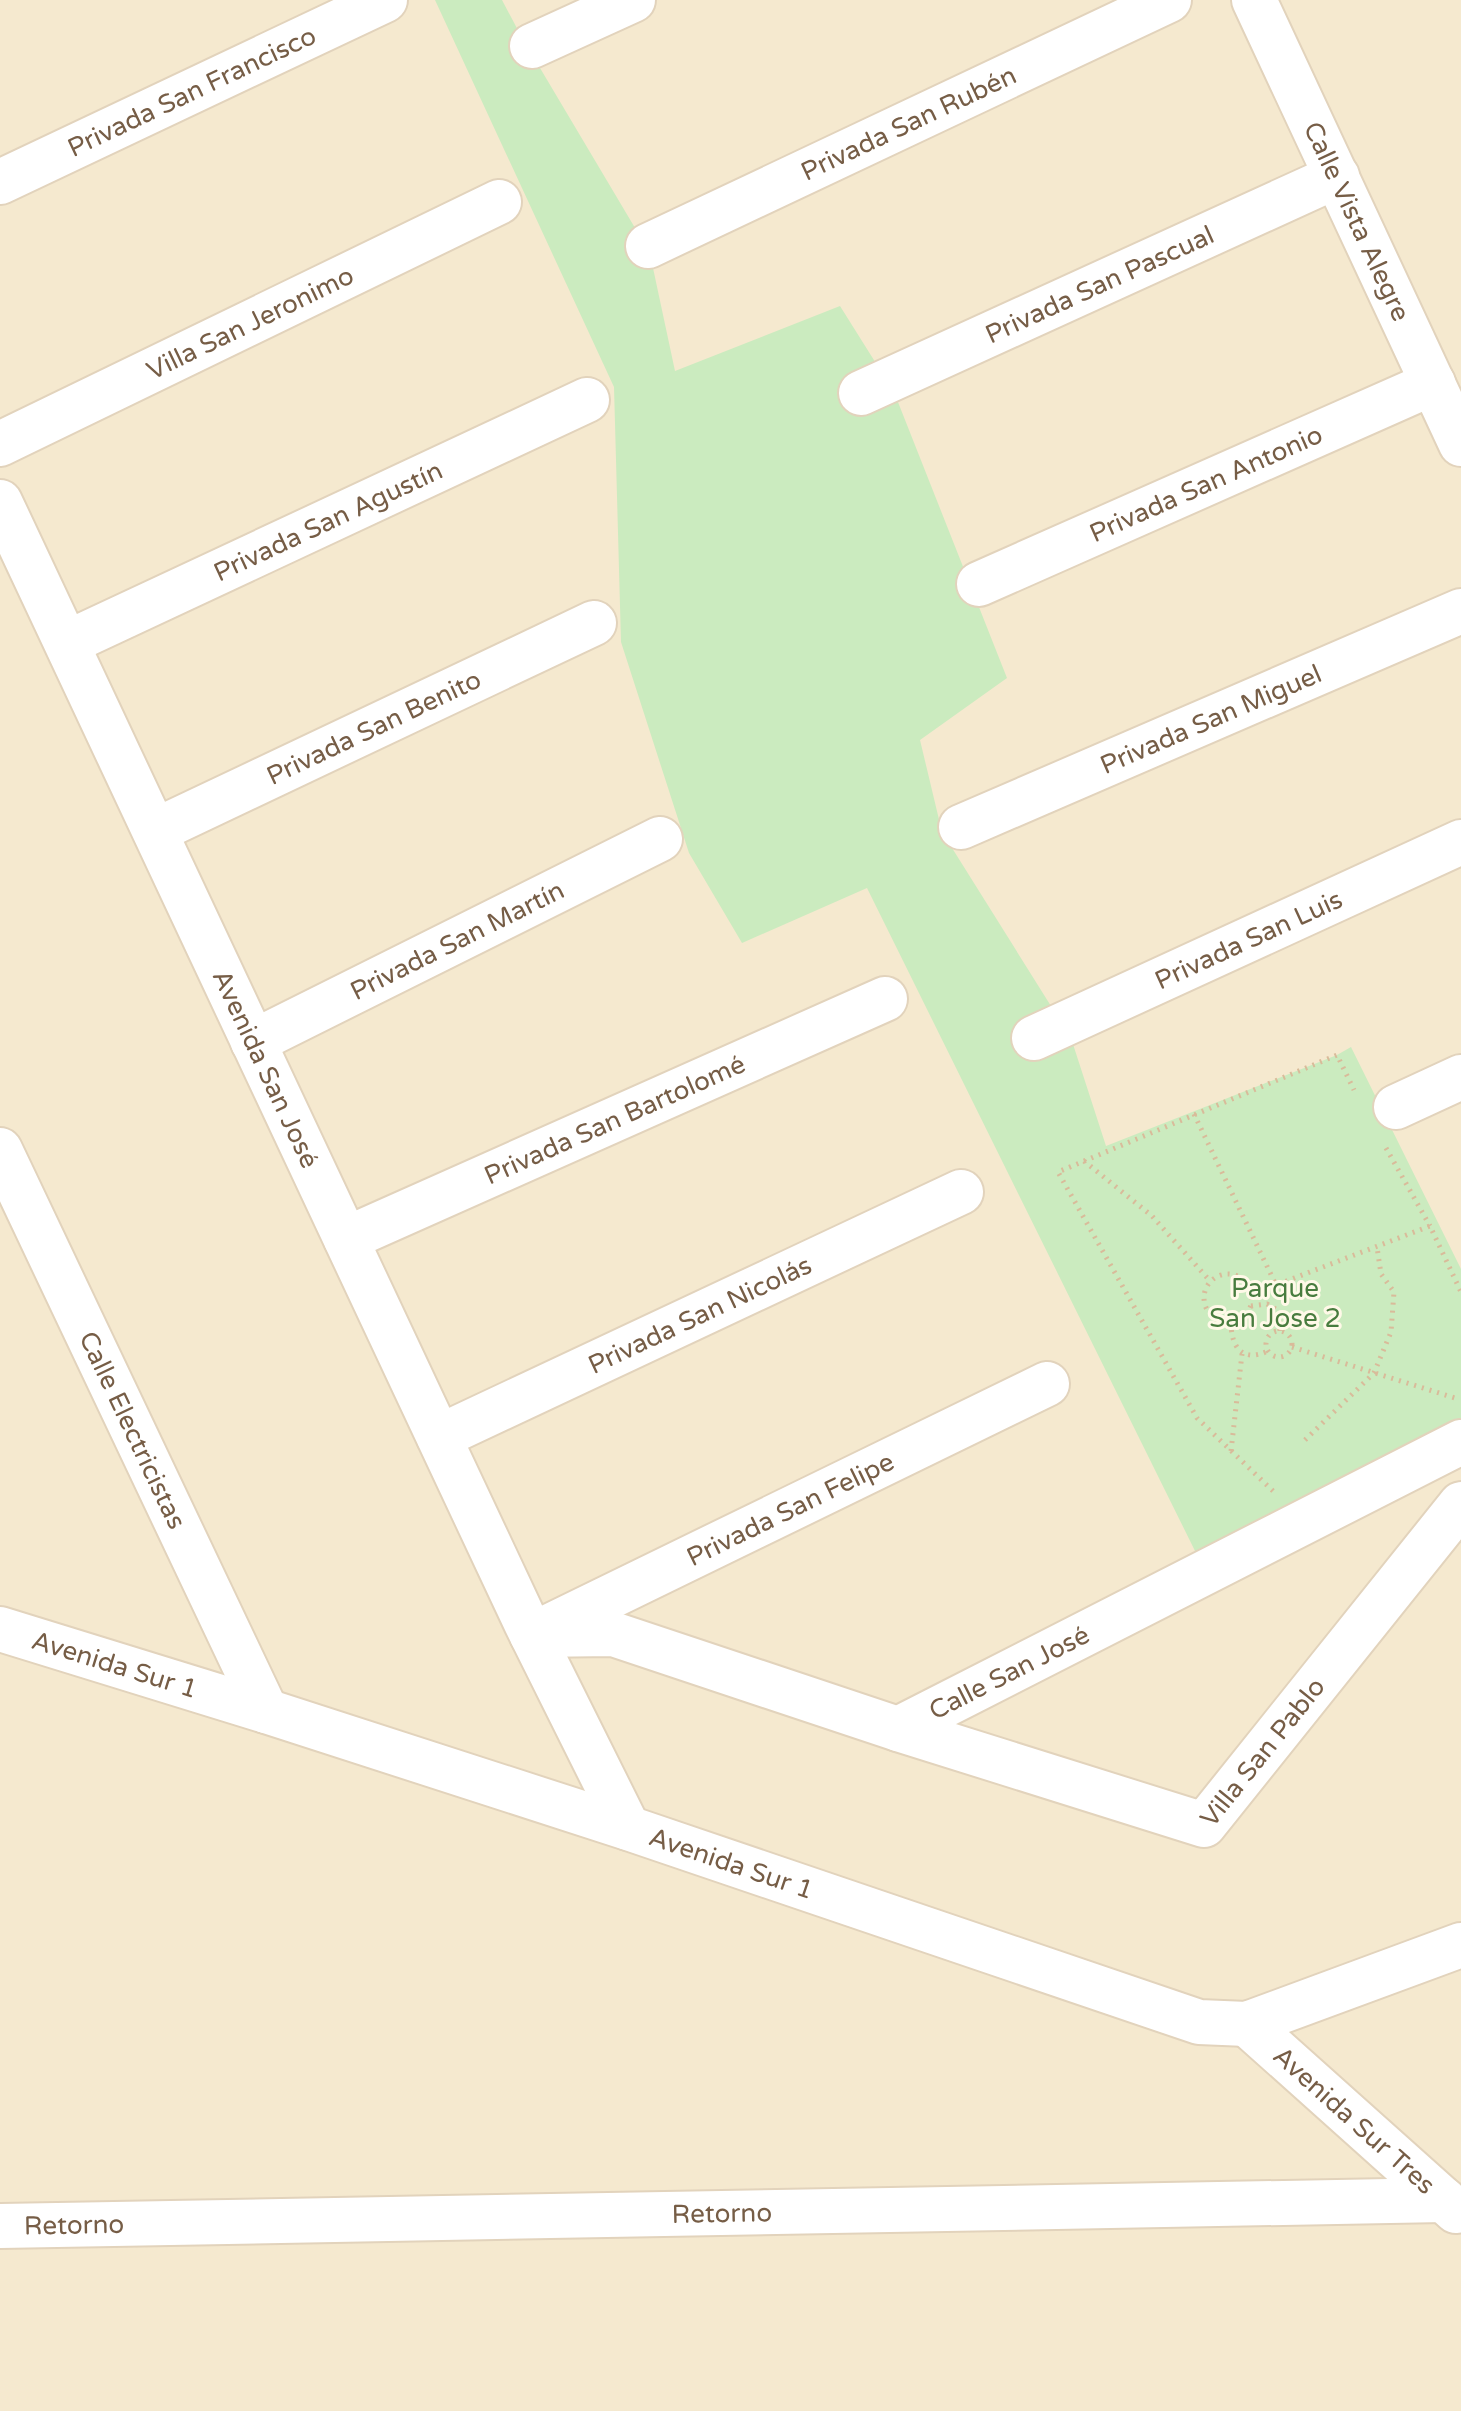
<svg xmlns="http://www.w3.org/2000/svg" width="1461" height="2411" font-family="'Varela Round',sans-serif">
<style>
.residential{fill:#f5e9cf}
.green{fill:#cbebbf}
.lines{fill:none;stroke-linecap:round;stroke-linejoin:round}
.minor-casing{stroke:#e2d3bc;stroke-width:48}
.path{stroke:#d9bb9a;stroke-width:5;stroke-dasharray:2 6;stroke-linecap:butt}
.minor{stroke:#fff;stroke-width:44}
.labels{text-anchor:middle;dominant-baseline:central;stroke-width:6;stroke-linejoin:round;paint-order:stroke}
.street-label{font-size:26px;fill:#765d46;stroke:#fff9e8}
.park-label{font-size:26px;fill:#487c3e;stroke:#fff9e8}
</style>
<rect width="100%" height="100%" fill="#fdf6e1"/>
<rect class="residential" x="0" y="0" width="1461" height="2411"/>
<polygon class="green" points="435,0 502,0 521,36 641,238 653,268 675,371 840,306 894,392 1007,678 920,740 942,832 1071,1038 1106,1146 1337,1055 1351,1047 1461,1269 1461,1427 1200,1561 867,888 742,943 689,853 621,642 614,387"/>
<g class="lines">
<g class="minor-casing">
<g id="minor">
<path id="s1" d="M1254,0l207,444"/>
<polyline points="532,46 633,0"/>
<path id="s2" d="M0,182l385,-182"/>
<path id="s3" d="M648,246l521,-246"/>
<path id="s4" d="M861,393l476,-217"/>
<path id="s5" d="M0,444l499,-242"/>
<path id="s6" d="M0,502l526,1121 102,205"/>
<path id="s7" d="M979,584l454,-201"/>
<path id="s8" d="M67,643l520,-243"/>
<path id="s9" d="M961,827l500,-216"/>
<path id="s10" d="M155,831l439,-208"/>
<path id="s11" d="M1034,1038l427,-196"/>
<path id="s12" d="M253,1042l407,-203"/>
<polyline points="1396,1107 1461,1077"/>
<path id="s13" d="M0,1150l266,561"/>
<path id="s14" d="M346,1239l539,-240"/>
<path id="s15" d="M439,1437l522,-245"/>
<path id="s16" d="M0,1629l266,82 362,117 571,194 48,2 214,-79"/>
<path id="s17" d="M542,1630l505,-246"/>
<path id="s18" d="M532,1635l81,-1 285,95 563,-287"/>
<path id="s19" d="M898,1729l306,96 257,-321"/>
<path id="s20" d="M1247,2024l209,187"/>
<path id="s21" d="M0,2226l1444,-26"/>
</g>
</g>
<g class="path">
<polyline points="1194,1114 1276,1285 1430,1226 1461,1292"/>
<polyline points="1386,1148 1430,1226"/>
<polyline points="1084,1161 1152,1216 1211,1282"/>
<circle cx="1228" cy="1298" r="24"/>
<polyline points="1251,1306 1267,1304 1279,1311 1280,1331"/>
<path d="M1231,1322c0,25 11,41 37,29"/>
<circle cx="1279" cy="1344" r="13"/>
<polyline points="1292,1347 1455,1398"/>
<polyline points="1305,1440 1374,1373 1391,1332 1394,1292 1381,1274 1377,1247"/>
<polyline points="1231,1451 1242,1354"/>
<polyline points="1273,1491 1197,1418 1058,1172 1337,1055 1354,1090"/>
</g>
<use href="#minor" class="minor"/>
</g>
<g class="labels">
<g class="street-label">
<text stroke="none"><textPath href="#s2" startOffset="212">Privada San Francisco</textPath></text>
<text stroke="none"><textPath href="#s3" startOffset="288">Privada San Rubén</textPath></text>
<text stroke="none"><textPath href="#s1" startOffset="244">Calle Vista Alegre</textPath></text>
<text stroke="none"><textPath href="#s4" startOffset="262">Privada San Pascual</textPath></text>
<text stroke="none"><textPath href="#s5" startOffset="278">Villa San Jeronimo</textPath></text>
<text stroke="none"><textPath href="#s7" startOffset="248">Privada San Antonio</textPath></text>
<text stroke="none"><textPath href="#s8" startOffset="288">Privada San Agustín</textPath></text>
<text stroke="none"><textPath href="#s9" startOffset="272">Privada San Miguel</textPath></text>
<text stroke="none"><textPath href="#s10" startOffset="242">Privada San Benito</textPath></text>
<text stroke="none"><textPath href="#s12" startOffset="228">Privada San Martín</textPath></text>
<text stroke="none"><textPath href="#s11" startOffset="236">Privada San Luis</textPath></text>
<text stroke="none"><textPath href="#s6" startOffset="626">Avenida San José</textPath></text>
<text stroke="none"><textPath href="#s14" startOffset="294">Privada San Bartolomé</textPath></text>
<text stroke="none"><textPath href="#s15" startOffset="288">Privada San Nicolás</textPath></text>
<text stroke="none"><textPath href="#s13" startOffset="310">Calle Electricistas</textPath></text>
<text stroke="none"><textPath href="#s17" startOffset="276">Privada San Felipe</textPath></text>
<text stroke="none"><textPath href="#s16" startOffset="120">Avenida Sur 1</textPath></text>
<text stroke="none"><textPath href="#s18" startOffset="506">Calle San José</textPath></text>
<text stroke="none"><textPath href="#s19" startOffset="414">Villa San Pablo</textPath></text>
<text stroke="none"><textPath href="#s16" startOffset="768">Avenida Sur 1</textPath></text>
<text stroke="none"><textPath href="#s20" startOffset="144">Avenida Sur Tres</textPath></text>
<text stroke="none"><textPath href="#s21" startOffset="722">Retorno</textPath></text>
<text stroke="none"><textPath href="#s21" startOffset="74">Retorno</textPath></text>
</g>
<g class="park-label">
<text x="1275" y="1288">Parque<tspan x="1275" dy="30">San Jose 2</tspan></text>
</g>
</g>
</svg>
